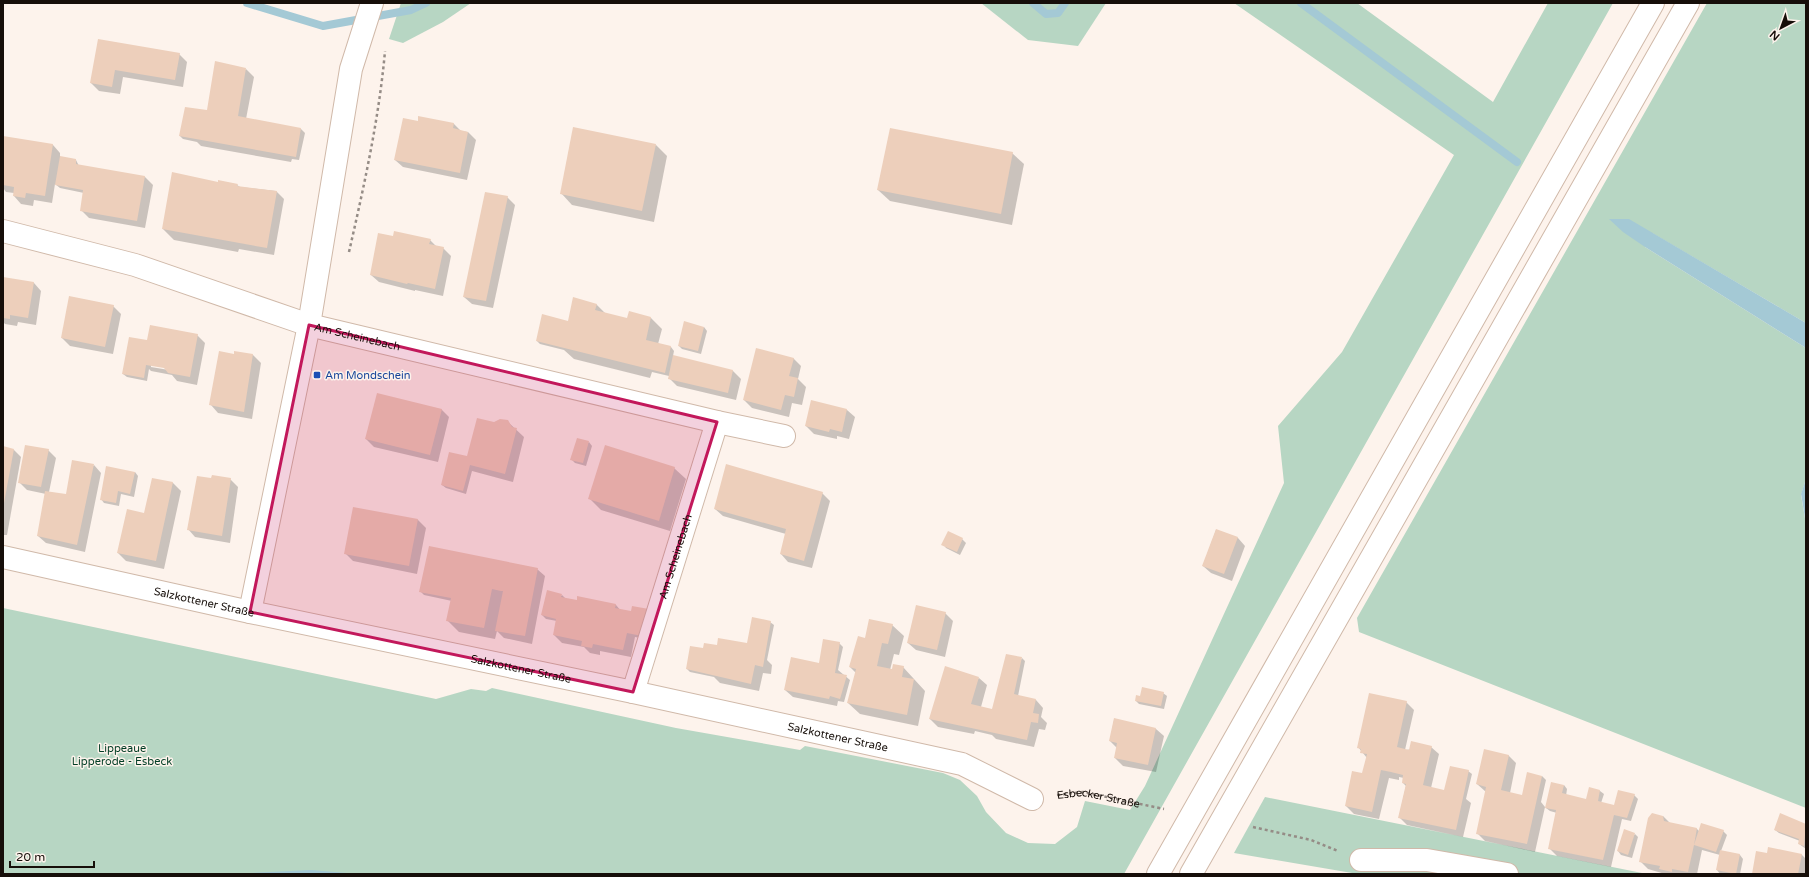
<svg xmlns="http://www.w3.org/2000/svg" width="1809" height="877" font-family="'Varela Round',sans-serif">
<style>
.green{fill:#b7d6c3}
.water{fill:#a4c9d5}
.shadow{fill:#0003;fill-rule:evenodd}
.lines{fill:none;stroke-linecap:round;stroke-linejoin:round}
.stream{stroke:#a4c9d5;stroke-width:8}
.building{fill:#edcfbb}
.minor-casing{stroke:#d0b9a9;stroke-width:24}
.highway-casing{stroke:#d0b9a9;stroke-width:24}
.path{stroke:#958c86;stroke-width:2.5;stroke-dasharray:3 3;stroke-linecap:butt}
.minor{stroke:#fff;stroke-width:22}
.highway{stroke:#fff;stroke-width:22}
.marked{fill:#c2185b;fill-opacity:0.2;stroke:#c2185b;stroke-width:3;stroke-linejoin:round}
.transit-dot{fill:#1a4fb4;stroke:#fdf3ec;stroke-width:1.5}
.labels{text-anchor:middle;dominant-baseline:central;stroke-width:3;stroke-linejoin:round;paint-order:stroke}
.street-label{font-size:11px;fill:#160e09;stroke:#fdf3ec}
.transit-label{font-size:11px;fill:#164399;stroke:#fdf3ec;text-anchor:start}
.park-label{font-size:11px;fill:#003d24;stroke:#fdf3ec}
</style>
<rect width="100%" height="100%" fill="#fdf3ec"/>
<g class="green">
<polygon points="401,3 471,3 443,22 403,43 389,39"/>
<polygon points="981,3 1106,3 1078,46 1028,40"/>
<polygon points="1234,3 1357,3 1493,102 1548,3 1613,3 1124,874 3,874 3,608 436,699 471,689 486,691 492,688 676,728 800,750 805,746 943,773 960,780 977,796 986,812 1006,833 1028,843 1055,844 1077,827 1085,801 1130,810 1145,786 1284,483 1278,426 1342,352 1454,155"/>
<polygon points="1707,3 1806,3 1806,323 1652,233 1645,247 1806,348 1806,479 1801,495 1806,524 1806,808 1359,632 1357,618"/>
<polygon points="1265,797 1647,874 1358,874 1234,853"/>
</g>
<g class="water">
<polygon points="1609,219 1629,219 1806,323 1806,348 1645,247 1623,232"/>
<polygon points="1806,479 1806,524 1801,494"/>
<polygon points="311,870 359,874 228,874"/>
</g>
<g class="shadow">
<polygon points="99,41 179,54 187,62 183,87 123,77 120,94 99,91 91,83"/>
<polygon points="246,69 254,77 246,119 301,129 305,133 299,160 292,159 291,162 201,146 197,142 183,139 180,136 208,112"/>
<polygon points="418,122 454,124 461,131 468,132 476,140 467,180 403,167 395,160"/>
<polygon points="3,137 53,145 60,153 60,157 76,160 79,166 145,177 153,185 145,228 89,218 81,210 84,193 60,188 55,184 52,203 34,200 33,206 21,204 14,196 14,193 6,192 3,188"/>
<polygon points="656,145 667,156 654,222 572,205 561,193"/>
<polygon points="1012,153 1024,164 1012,225 890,201 878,190"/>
<polygon points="218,183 237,185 240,187 276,191 284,199 274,255 239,249 238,252 174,240 163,229"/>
<polygon points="507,197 515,205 493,308 472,304 464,297"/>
<polygon points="394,238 430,240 437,247 443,248 451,256 443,296 415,290 415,291 379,282 371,275"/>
<polygon points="3,278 34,283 41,291 36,325 18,322 17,326 5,324 3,322"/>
<polygon points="596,304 606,314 628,320 651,318 662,329 658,344 671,347 674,351 673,356 733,371 741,379 736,400 677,386 669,378 669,376 652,372 650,378 574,359 564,350 540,344 537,341"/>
<polygon points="113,306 121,314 113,354 70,346 62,338"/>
<polygon points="704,327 707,331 701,354 682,349 679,346"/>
<path d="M197,335l8,8 -8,42 -20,-4 -5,-6 -21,-4 -2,-2 -2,12 -20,-4 -4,-3zM151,365l18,3v2l-18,-3z"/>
<polygon points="235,352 253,355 261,363 252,419 218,413 211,405"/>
<polygon points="793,358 801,366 798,379 806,387 802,405 792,403 789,417 752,408 744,400"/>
<polygon points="812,401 847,410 855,417 849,439 837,436 837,439 814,434 806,426"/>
<polygon points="441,409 449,417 438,462 374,447 366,439"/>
<polygon points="507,421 524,437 513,482 472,471 466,494 446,488 442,485 467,458"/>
<polygon points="589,442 592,446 586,466 575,463 571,459"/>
<polygon points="3,448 14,450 21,457 7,535 3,535"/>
<polygon points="48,450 56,458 49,492 67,496 94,465 101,473 85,552 46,543 38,536 46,494 27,490 19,482"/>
<polygon points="674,468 686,479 670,531 601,510 589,498"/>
<polygon points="135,472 138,476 134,497 121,494 119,506 104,503 101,499"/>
<polygon points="153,479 173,483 181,491 164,569 126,561 118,553 145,514"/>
<polygon points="212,479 230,479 238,487 230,543 195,537 188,529"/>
<polygon points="822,493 830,501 812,568 788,562 781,554 786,534 723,516 715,509"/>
<polygon points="354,508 418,520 426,528 417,574 353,561 345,553"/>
<polygon points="1216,530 1238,538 1245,546 1232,581 1211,573 1203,566"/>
<polygon points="962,539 966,543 960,555 946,548 943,544"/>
<polygon points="537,569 545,576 532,644 504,638 497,631 495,639 459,632 447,620 452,601 424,595 420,591"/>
<polygon points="562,595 566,599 578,602 578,597 616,605 645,639 635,637 631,657 600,651 600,655 590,653 584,647 562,643 554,635 557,621 546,619 542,615"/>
<polygon points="945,613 953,621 945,657 916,650 908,643"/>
<polygon points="770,622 774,625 767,660 772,665 771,674 763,673 759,691 720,683 714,677 690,672 687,669 704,650 718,646 747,644"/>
<polygon points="892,625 904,636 899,655 894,654 890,670 903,667 925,691 918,726 860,714 848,703 856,673 850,667 865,639"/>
<polygon points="839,643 843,647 838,670 850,680 844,702 838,701 837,706 793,697 785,690 822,664"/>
<polygon points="1022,658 1025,661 1018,696 1036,700 1043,708 1041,717 1047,723 1045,730 1039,729 1034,747 996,739 992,735 975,731 974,734 938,727 930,719 979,678 987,685 981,707 992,710"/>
<polygon points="1163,693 1167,696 1164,709 1139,704 1136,701 1141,697"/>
<polygon points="1406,702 1414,710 1405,750 1431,747 1439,754 1431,788 1445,791 1468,771 1472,774 1466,799 1471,803 1463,837 1407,825 1399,817 1406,786 1403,783 1404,778 1399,777 1399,780 1389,778 1379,819 1354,814 1346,806 1363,774 1367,758 1358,747"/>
<polygon points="1114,720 1156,729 1164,736 1156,772 1123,766 1115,758 1117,748 1110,741"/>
<polygon points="1508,755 1516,763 1510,793 1523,796 1542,776 1546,780 1541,802 1545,807 1535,852 1485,841 1477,833 1486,792 1477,784"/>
<polygon points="1564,785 1567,789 1566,796 1587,800 1590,789 1600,791 1604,794 1601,803 1616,806 1634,795 1638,799 1631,821 1622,819 1611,867 1557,856 1549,848 1557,813 1550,811 1546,808"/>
<polygon points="1781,815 1806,825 1806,849 1799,844 1800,841 1779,833 1775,830"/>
<polygon points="1663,816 1670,823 1697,829 1699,831 1723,831 1727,835 1721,851 1740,855 1743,859 1740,874 1720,874 1717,870 1720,855 1702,850 1697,874 1665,874 1648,869 1640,861"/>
<polygon points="1635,834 1638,837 1632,858 1621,855 1618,851"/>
<polygon points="1768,854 1802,855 1806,859 1806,874 1754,874"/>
</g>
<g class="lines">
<g class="stream">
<polyline points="247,3 323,26 411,10 426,3"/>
<polyline points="1033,3 1046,14 1058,13 1065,3"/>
<polyline points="1301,3 1517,162"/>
</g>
</g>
<g class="building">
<polygon points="98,39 180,53 175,80 115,70 112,87 90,83"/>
<polygon points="215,61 246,68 238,116 301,128 296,157 179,136 185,107 207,110"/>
<polygon points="418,116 454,123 453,128 468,132 460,173 394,160 403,118 418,121"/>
<polygon points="573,127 656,144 642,211 560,194"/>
<polygon points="890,128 1013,152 1001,214 877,190"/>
<polygon points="3,136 53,144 45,196 26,193 25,198 13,196 14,187 3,185"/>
<polygon points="60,156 76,159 76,164 145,176 137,221 80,211 83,190 55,185"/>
<polygon points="172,172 218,182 218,180 238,184 237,186 277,191 267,248 162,229"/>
<polygon points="485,192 508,196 486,301 463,297"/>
<polygon points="394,231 431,239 429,244 444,247 435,289 408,283 407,284 370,275 378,233 393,236"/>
<polygon points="3,277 34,282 28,318 10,315 10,319 3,318"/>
<polygon points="69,296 114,305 105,347 61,338"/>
<polygon points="573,297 597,304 595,310 627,318 629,311 651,317 646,340 671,346 665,373 536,341 542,314 568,321"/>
<polygon points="684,321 704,327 698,351 678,346"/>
<polygon points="150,325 198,334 190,377 168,373 164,368 146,365 144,378 122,374 129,337 147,340"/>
<polygon points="756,348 794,358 789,376 798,378 794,397 785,395 781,410 743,400"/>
<polygon points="219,351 234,354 234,351 253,354 244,412 209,405"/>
<polygon points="673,355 733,370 728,393 668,379"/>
<polygon points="377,393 442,409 430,455 365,439"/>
<polygon points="811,400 847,409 842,432 830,429 829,432 805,426"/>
<polygon points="477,418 494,422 500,419 508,420 512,427 517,428 505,474 470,465 463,491 441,485 449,452 467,456"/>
<polygon points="577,438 589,441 583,463 570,460"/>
<polygon points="25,445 49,449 41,487 18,483"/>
<polygon points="605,445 675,467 659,521 588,499"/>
<polygon points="3,446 14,449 4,503 3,503"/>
<polygon points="72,460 94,464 77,545 37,536 45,491 66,494"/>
<polygon points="726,464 823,492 804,561 780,554 786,529 714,509"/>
<polygon points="106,466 135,472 130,494 118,491 116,503 100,500"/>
<polygon points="212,475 231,478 222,536 187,530 197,476 211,478"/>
<polygon points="152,478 173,482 156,561 117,553 127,509 144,513"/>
<polygon points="353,507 418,519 409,566 344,554"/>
<polygon points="1216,529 1238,537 1224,574 1202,566"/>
<polygon points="948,531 963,538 957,552 941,545"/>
<polygon points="429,546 538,568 525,636 495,631 503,591 501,591 492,589 484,628 446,621 451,598 419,592"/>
<polygon points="547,590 562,594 561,597 577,600 577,596 616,604 615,608 631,611 632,606 649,609 642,636 627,633 623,650 593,644 592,648 581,646 582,641 553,635 556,619 541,615"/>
<polygon points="916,605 946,612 937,650 907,643"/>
<polygon points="752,617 771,621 763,667 755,665 751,684 686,669 690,646 703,648 704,643 717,645 718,638 747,643"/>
<polygon points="869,619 893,624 888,644 882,643 877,666 892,669 893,664 904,666 902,677 914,679 907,715 847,703 856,669 849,667 858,636 865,638"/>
<polygon points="823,639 840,642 835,673 847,675 840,699 830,696 829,699 784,690 791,657 819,663"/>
<polygon points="1006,654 1022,657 1014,694 1036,699 1033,713 1039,714 1038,723 1031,722 1027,740 929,719 945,666 979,677 971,704 992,709"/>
<polygon points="1142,687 1164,692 1161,706 1135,701 1136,695 1140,696"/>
<polygon points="1369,693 1407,701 1397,747 1409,750 1411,741 1432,746 1423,785 1444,790 1450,766 1469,770 1456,830 1398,818 1406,784 1402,783 1403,775 1391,772 1381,770 1372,812 1345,806 1352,771 1362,773 1367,754 1360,753 1361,749 1357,748"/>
<polygon points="1114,718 1156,728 1148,765 1114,758 1117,743 1109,741"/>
<polygon points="1484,749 1509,755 1501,790 1522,795 1527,772 1542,776 1527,844 1476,834 1486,787 1476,784"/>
<polygon points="1551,782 1564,785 1562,793 1586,799 1589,787 1600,790 1598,801 1614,805 1618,790 1635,794 1627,818 1614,815 1603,860 1548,849 1556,810 1545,808"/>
<polygon points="1652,813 1663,816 1664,821 1697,828 1694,845 1701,823 1724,830 1716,852 1694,845 1688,872 1672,869 1672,872 1659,869 1660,866 1639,862 1648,818"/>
<polygon points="1780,813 1806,824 1804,846 1798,844 1799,839 1774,830"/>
<polygon points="1624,829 1635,833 1628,855 1617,851"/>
<polygon points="1768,847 1802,854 1798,874 1752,874 1756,851 1767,853"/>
<polygon points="1720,850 1740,854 1736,874 1716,870"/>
</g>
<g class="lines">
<g class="minor-casing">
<g id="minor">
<path id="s2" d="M3,231l132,34 174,60 408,97 67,14"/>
<path id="s3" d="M3,557l247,55 383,80 329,72 70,35"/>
<polyline points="250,612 309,325 351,69 372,3"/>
<path id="s4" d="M633,692l84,-270"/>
<polyline points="1361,860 1427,860 1507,874"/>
</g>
</g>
<g class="highway-casing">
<g id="highway">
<polyline points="1158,874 1653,3"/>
<polyline points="1191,874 1688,3"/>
</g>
</g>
<g class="path">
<path d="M349,252c15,-66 30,-133 36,-201"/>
<path id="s1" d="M1057,795l26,-3 81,17"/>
<polyline points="1253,827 1311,840 1338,851"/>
</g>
<use href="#minor" class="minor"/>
<use href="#highway" class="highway"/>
</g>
<path class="marked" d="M309,325l408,97 -84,270 -383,-80z"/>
<rect class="transit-dot" x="313" y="371" width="8" height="8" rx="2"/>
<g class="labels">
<g class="street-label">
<text stroke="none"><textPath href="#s2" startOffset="370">Am Scheinebach</textPath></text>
<text stroke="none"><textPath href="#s4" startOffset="142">Am Scheinebach</textPath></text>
<text stroke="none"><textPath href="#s3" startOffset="206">Salzkottener Straße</textPath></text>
<text stroke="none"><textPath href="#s3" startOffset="530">Salzkottener Straße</textPath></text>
<text stroke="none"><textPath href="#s3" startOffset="854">Salzkottener Straße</textPath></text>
<text stroke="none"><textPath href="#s1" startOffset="42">Esbecker Straße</textPath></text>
</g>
<g class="transit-label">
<text x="325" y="375">Am Mondschein</text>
</g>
<g class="park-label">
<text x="122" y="748">Lippeaue<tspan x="122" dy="13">Lipperode - Esbeck</tspan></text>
</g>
</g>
<rect width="1809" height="877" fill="none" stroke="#160e09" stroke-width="8"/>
<g transform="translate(1781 28) rotate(221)" stroke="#fdf3ec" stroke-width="3" paint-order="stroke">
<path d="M0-3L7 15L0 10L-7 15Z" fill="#160e09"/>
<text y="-6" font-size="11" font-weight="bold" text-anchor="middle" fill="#160e09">N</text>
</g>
<path d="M10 861v6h84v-6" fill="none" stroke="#160e09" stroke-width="2"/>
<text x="16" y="861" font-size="12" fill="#160e09" stroke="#fdf3ec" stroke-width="3" paint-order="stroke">20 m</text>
</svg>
